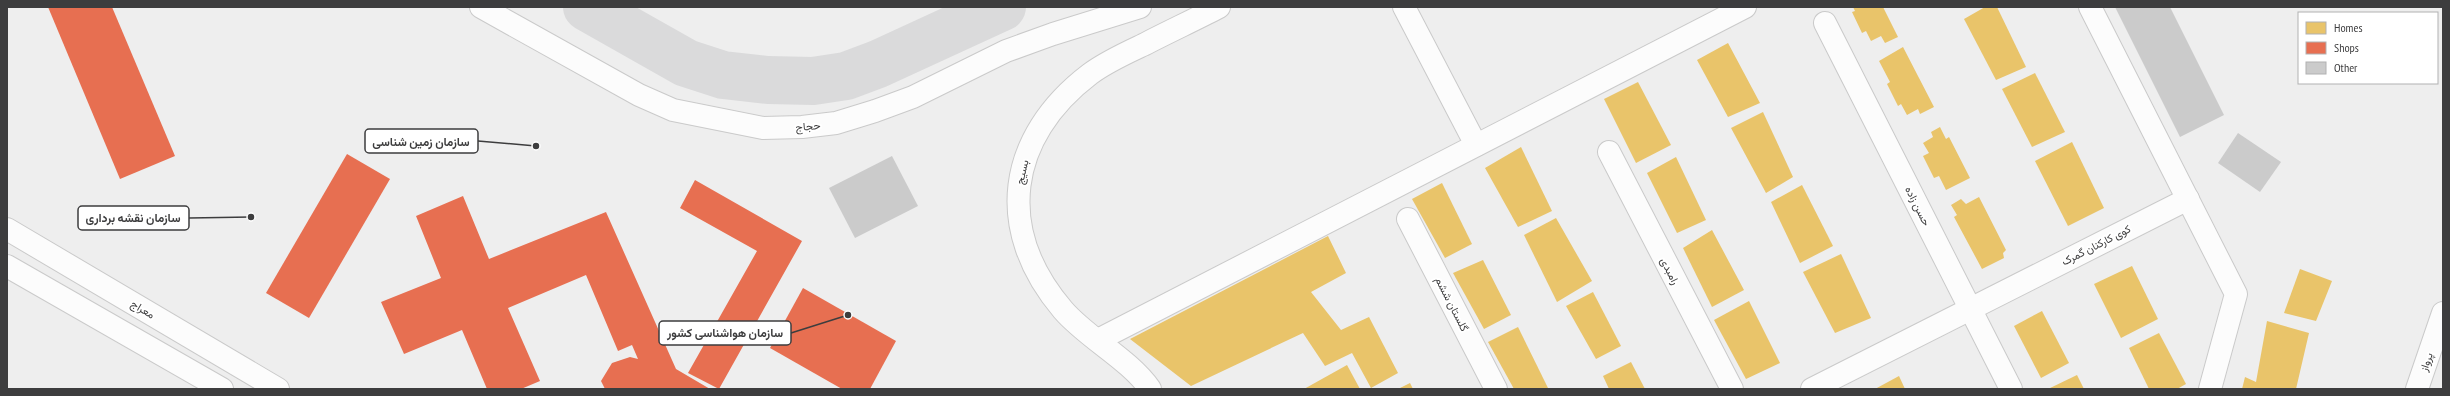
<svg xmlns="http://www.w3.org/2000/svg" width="2450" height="396" font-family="'PT Sans Narrow',Vazirmatn,sans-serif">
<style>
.homes{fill:#e9c46a}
.shops{fill:#e76f51}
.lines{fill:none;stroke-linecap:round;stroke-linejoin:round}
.taxiway{stroke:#dadadb;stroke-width:48}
.building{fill:#cbcbcb}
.minor-casing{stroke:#cacaca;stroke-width:24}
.major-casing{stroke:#cacaca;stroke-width:24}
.minor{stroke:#fcfcfc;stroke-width:22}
.major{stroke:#fcfcfc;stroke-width:22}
.labels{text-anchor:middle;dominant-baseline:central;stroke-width:4;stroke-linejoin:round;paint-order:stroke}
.street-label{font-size:11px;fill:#3d3d3e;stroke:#fff}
.leader{fill:none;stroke:#3d3d3e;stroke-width:1.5}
.callout-dot{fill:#3d3d3e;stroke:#fff;stroke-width:1.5}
.callout{fill:#fff;stroke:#3d3d3e;stroke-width:1.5}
.callout-label{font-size:12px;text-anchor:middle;font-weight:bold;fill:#3d3d3e}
</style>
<rect width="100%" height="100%" fill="#eee"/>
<g class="homes">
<polygon points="1853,7 1883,7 1898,37 1885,43 1881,36 1871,41 1866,31 1862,33 1852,12 1855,11"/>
<polygon points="1985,7 1997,7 2026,67 1996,80 1964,19"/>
<polygon points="1728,43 1760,103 1728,117 1697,60"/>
<polygon points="1903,47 1934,107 1920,114 1918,109 1907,115 1901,104 1898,106 1887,84 1890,82 1879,61"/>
<polygon points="2035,73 2065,132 2032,147 2002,89"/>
<polygon points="1638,82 1671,145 1636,163 1604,99"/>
<polygon points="1763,112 1793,177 1766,193 1731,128"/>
<polygon points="1940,127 1946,139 1949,137 1970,178 1946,190 1939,176 1934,178 1923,156 1929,153 1923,143 1933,137 1931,132"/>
<polygon points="2072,142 2104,208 2068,226 2035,161"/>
<polygon points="1521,147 1552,211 1518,227 1485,168"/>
<polygon points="1676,157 1706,220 1677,233 1647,173"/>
<polygon points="1442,183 1472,244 1445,258 1412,199"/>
<polygon points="1802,185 1833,246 1800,263 1771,202"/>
<polygon points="1979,197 2006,250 2003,253 2004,258 1982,269 1954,217 1957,215 1951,205 1961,199 1966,204"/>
<polygon points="1556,218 1592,281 1557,302 1524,235"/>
<polygon points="1712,230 1744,290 1712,307 1683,248"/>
<polygon points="1328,236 1346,273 1311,292 1341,330 1369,317 1398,373 1371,388 1352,353 1325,366 1303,333 1191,386 1130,339"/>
<polygon points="1841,254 1871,318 1835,333 1803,272"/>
<polygon points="1483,260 1511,315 1484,329 1453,273"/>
<polygon points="2132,266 2158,319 2121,338 2094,284"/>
<polygon points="2300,269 2332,281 2316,321 2284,313"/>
<polygon points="1593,292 1621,346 1596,359 1566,306"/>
<polygon points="1749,301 1780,363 1746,379 1714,320"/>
<polygon points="2042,311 2069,363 2041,378 2014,326"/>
<polygon points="2267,321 2309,333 2296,389 2242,389 2245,377 2256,382"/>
<polygon points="1518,327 1548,388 1547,389 1514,389 1488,342"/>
<polygon points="2159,333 2186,384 2177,389 2149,389 2129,348"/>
<polygon points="1631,362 1645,389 1609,389 1603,376"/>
<polygon points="1347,365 1360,389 1304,389"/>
<polygon points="2077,375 2084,389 2048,389"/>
<polygon points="1899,376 1905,389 1875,389"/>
<polygon points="1410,383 1413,389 1398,389"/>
</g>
<g class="shops">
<polygon points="48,7 112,7 175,156 120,179"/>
<polygon points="347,154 390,179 309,318 266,293"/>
<polygon points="695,180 802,241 719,389 688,373 757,251 680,208"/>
<polygon points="463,196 489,259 606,212 676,369 710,389 605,389 601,381 612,363 630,357 638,359 632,345 618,351 586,275 508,308 540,381 521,389 487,389 462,330 404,354 381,302 441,278 416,216"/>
<polygon points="803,288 896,341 870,389 842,389 770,348"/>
</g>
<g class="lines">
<polyline class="taxiway" points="587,7 686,63 723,75 768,80 813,81 846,76 878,64 1002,7"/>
</g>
<g class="building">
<polygon points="2115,7 2170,7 2224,115 2180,137"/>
<polygon points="2238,133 2281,162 2260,192 2218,163"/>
<polygon points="892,156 918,206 855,238 829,188"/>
</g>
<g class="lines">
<g class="minor-casing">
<g id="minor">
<polyline points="1404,7 1476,145"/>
<polyline points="2090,7 2236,294 2210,389"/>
<polyline points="1825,23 2011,389"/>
<polyline points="1609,152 1732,389"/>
<polyline points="1408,219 1496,389"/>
<polyline points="1098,340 1745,7"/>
<polyline points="1812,389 2188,199"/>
</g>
</g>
<g class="major-casing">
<g id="major">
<polyline points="481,7 639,95 673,110 763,128 802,127 836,123 875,111 913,97 1006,51 1053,34 1140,7"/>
<polyline points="7,229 278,389"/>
<polyline points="7,266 222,389"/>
<path d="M1150,389c-21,-30 -63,-51 -87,-79 -69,-81 -56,-173 27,-236 16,-12 36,-21 53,-29 25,-13 51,-25 76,-38"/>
<polyline points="2417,389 2443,313"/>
</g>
</g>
<use href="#minor" class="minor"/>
<use href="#major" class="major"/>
</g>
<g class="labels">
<g class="street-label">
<text transform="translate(808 126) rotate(-5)">حجاج</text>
<text transform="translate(1022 172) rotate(-77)">بسیج</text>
<text transform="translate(1918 206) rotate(63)">حسن زاده</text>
<text transform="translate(2096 245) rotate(-27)">کوی کارکنان گمرک</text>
<text transform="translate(1670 271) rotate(63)">رامبدی</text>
<text transform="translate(1452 304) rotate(63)">گلستان ششم</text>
<text transform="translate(143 309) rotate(31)">معراج</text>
<text transform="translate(2426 362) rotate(-71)">پرواز</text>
</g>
</g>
<path class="leader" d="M536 146L478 141M251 217L189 218M848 315L791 333"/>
<g class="callout-dot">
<circle cx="536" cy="146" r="4"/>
<circle cx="251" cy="217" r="4"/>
<circle cx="848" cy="315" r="4"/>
</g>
<g class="callout">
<rect x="365" y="129" width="113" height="24" rx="4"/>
<rect x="78" y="206" width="111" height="24" rx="4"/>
<rect x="659" y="321" width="132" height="24" rx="4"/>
</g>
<g class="callout-label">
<text x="421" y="146">سازمان زمین شناسی</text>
<text x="133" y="222">سازمان نقشه برداری</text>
<text x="725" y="337">سازمان هواشناسی کشور</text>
</g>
<rect width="2450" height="396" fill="none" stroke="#3d3d3e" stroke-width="16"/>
<rect x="2298" y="12" width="140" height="72" fill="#ffffff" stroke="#b1b1b2"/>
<rect x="2306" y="22" width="20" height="12" fill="#e9c46a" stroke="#b1b1b2"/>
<text x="2334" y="32" font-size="12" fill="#3d3d3e">Homes</text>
<rect x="2306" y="42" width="20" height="12" fill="#e76f51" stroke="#b1b1b2"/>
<text x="2334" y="52" font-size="12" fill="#3d3d3e">Shops</text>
<rect x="2306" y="62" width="20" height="12" fill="#cbcbcb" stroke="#b1b1b2"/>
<text x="2334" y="72" font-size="12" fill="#3d3d3e">Other</text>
</svg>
